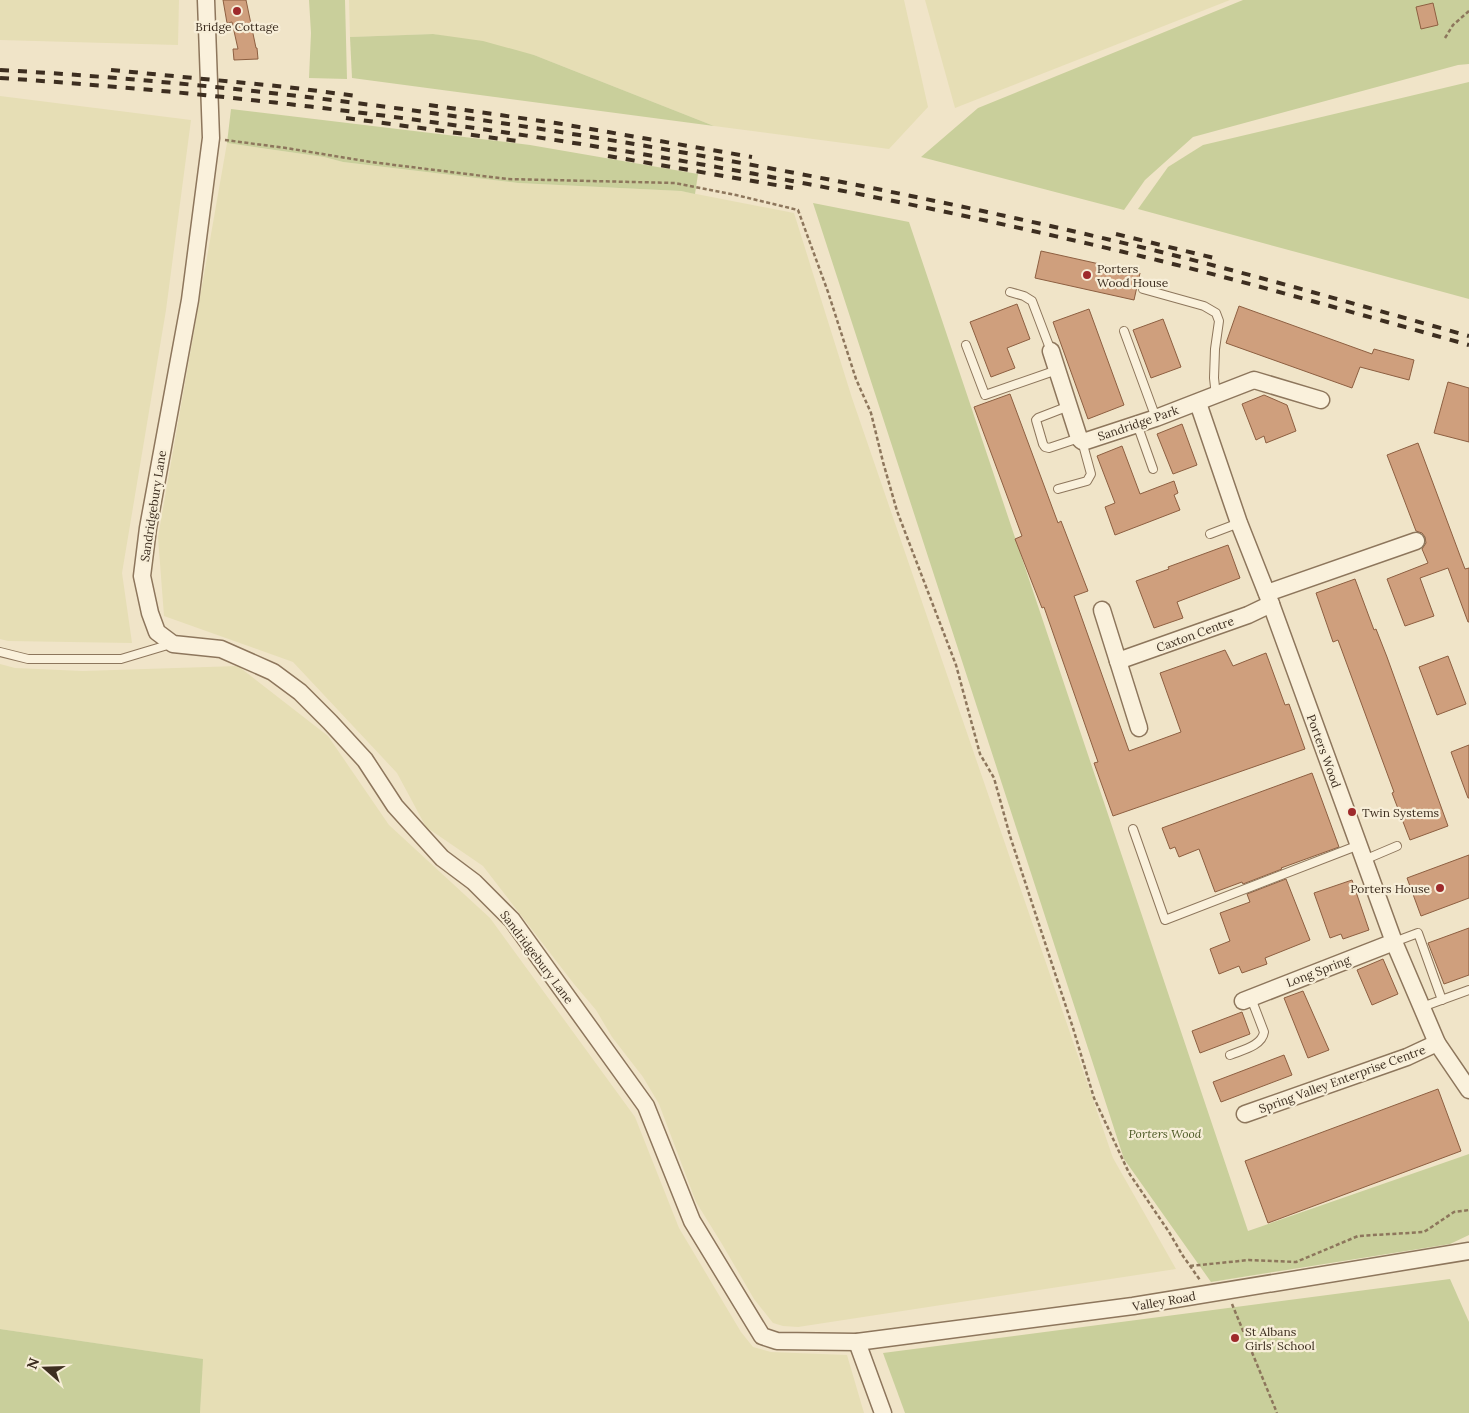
<svg xmlns="http://www.w3.org/2000/svg" width="1469" height="1413" font-family="Lora,serif">
<style>
.farmland{fill:#e6deb5}
.green{fill:#c9cf9b}
.building{fill:#cf9f7d;stroke:#8d5f41}
.lines{fill:none;stroke-linecap:round;stroke-linejoin:round}
.lane-casing{stroke:#8d765c;stroke-width:10}
.street-casing{stroke:#8d765c;stroke-width:19}
.path{stroke:#8d765c;stroke-width:2.5;stroke-dasharray:4 2.5;stroke-linecap:butt}
.lane{stroke:#faf1dc;stroke-width:8}
.street{stroke:#faf1dc;stroke-width:16}
.rail{stroke:#3d2e20;stroke-width:4;stroke-dasharray:9 9;stroke-linecap:butt}
.poi-dot{fill:#9e2a2b;stroke:#f7eed8;stroke-width:2}
.labels{text-anchor:middle;dominant-baseline:central;stroke-width:4.5;stroke-linejoin:round;paint-order:stroke}
.poi-label{font-size:12px;fill:#3d2e20;stroke:#f7eed8;text-anchor:start}
.street-label{font-size:12px;fill:#3d2e20;stroke:#f7eed8}
.park-label{font-size:12px;font-style:italic;fill:#4d5a26;stroke:#f7eed8}
</style>
<rect width="100%" height="100%" fill="#f0e4c8"/>
<g class="farmland">
<polygon points="0,0 179,0 178,45 0,40"/>
<polygon points="349,0 904,0 928,107 889,149 714,126 534,55 433,34 350,37"/>
<polygon points="925,0 1230,0 955,108"/>
<polygon points="0,96 191,120 166,310 122,573 132,643 8,641 0,639"/>
<polygon points="227,143 324,157 343,162 518,183 681,191 794,213 852,398 1113,1158 1176,1269 798,1327 783,1326 773,1323 754,1299 722,1244 696,1202 659,1104 643,1077 612,1037 596,1010 574,984 483,866 426,827 397,773 293,662 164,616 158,537"/>
<polygon points="0,664 15,668 83,671 238,666 328,736 389,825 490,918 635,1117 679,1228 741,1332 753,1347 771,1352 847,1355 864,1413 200,1413 202,1359 0,1329"/>
</g>
<g class="green">
<polygon points="309,0 345,0 347,79 309,78 311,33"/>
<polygon points="1243,0 1469,0 1469,64 1458,65 1193,137 1145,180 1124,210 921,157 978,108"/>
<polygon points="433,34 483,41 534,55 714,126 352,78 350,37"/>
<polygon points="1469,82 1469,299 1138,209 1168,167 1203,145"/>
<polygon points="231,109 530,145 698,174 695,194 681,191 518,183 343,162 324,157 227,143"/>
<polygon points="813,203 909,222 1248,1231 1469,1154 1469,1235 1450,1244 1211,1282 1124,1159"/>
<polygon points="1450,1279 1469,1322 1469,1413 905,1413 883,1353"/>
<polygon points="0,1329 203,1359 200,1413 0,1413"/>
</g>
<g class="building">
<polygon points="223,0 246,0 256,48 257,48 258,59 234,60 233,49 238,49 232,22 227,23"/>
<polygon points="1433,3 1438,25 1421,29 1416,7"/>
<polygon points="1041,251 1140,273 1134,300 1035,278"/>
<polygon points="1017,304 1030,339 1007,348 1015,368 991,377 970,322"/>
<polygon points="1239,306 1372,354 1374,349 1414,360 1409,380 1360,367 1352,388 1226,343"/>
<polygon points="1089,309 1124,405 1088,419 1053,322"/>
<polygon points="1163,319 1181,367 1151,378 1133,330"/>
<polygon points="1448,382 1469,388 1469,442 1434,433"/>
<polygon points="1010,394 1058,523 1061,521 1088,591 1074,596 1129,751 1181,732 1160,673 1225,650 1233,666 1266,653 1285,705 1289,704 1305,749 1113,816 1094,763 1098,762 1044,607 1042,608 1015,539 1022,536 974,407"/>
<polygon points="1264,395 1287,405 1296,431 1266,443 1264,436 1256,440 1242,404"/>
<polygon points="1182,424 1197,465 1173,474 1157,434"/>
<polygon points="1418,443 1465,569 1469,568 1469,622 1468,622 1448,568 1420,578 1434,616 1405,626 1387,579 1428,563 1422,549 1426,543 1425,537 1422,533 1416,531 1387,455"/>
<polygon points="1122,446 1140,494 1174,481 1178,493 1174,495 1180,510 1115,535 1105,507 1115,503 1097,456"/>
<polygon points="1228,545 1240,578 1177,602 1183,618 1154,628 1136,581 1169,569 1168,567"/>
<polygon points="1355,579 1374,630 1376,629 1387,657 1448,826 1410,840 1392,793 1394,792 1338,640 1333,642 1316,593"/>
<polygon points="1448,656 1466,704 1437,715 1419,667"/>
<polygon points="1469,745 1469,798 1468,798 1451,752"/>
<polygon points="1312,773 1339,847 1281,868 1282,869 1243,884 1242,882 1215,892 1199,849 1179,857 1175,847 1170,849 1162,828"/>
<polygon points="1469,855 1469,898 1421,916 1407,878"/>
<polygon points="1286,879 1310,940 1265,958 1267,964 1242,973 1239,966 1219,974 1210,949 1230,941 1220,913 1250,902 1247,894"/>
<polygon points="1352,880 1369,930 1343,939 1341,934 1330,938 1314,893"/>
<polygon points="1469,928 1469,975 1444,984 1428,943"/>
<polygon points="1383,959 1398,994 1372,1005 1357,970"/>
<polygon points="1303,991 1329,1050 1308,1058 1284,998"/>
<polygon points="1242,1012 1250,1034 1200,1053 1192,1031"/>
<polygon points="1284,1055 1292,1075 1221,1102 1213,1082"/>
<polygon points="1438,1089 1461,1151 1268,1223 1245,1161"/>
</g>
<g class="lines">
<g class="lane-casing">
<g id="lane">
<polyline points="1143,289 1204,306 1216,313 1219,321 1215,349 1214,378 1216,396"/>
<polyline points="1010,292 1024,296 1032,301 1051,351"/>
<polyline points="1124,331 1156,418"/>
<polyline points="966,345 985,395 1057,370"/>
<polyline points="1069,406 1038,418 1036,420 1043,444 1045,447 1049,448 1079,438"/>
<polyline points="1137,424 1153,469"/>
<polyline points="1058,489 1087,481 1091,474 1082,441"/>
<polyline points="1210,534 1239,523"/>
<polyline points="0,652 28,659 121,659 171,644"/>
<polyline points="1133,829 1165,920 1359,845"/>
<polyline points="1364,860 1397,846"/>
<polyline points="1394,942 1418,933 1442,1000"/>
<polyline points="1422,1007 1469,990"/>
<path d="M1230,1055c12,-5 32,-9 34,-23l-13,-34"/>
</g>
</g>
<g class="street-casing">
<g id="street">
<polyline points="206,0 211,138 190,300 148,528 142,576 150,613 157,632 173,644 221,649 273,672 300,692 330,722 365,760 395,806 442,858 474,882 512,920 646,1106 692,1221 762,1336 777,1341 857,1342 1133,1306 1469,1251"/>
<polyline points="1051,351 1079,438 1082,441 1086,441 1156,418 1254,380 1321,400"/>
<polyline points="1198,403 1239,523 1271,604 1394,942 1437,1043 1469,1090"/>
<polyline points="1267,593 1416,541"/>
<polyline points="1102,610 1139,728"/>
<polyline points="1118,661 1248,615 1271,604"/>
<polyline points="1243,1001 1394,942"/>
<polyline points="1245,1114 1407,1057 1437,1043"/>
<polyline points="857,1342 883,1413"/>
</g>
</g>
<g class="path">
<polyline points="1445,38 1453,25 1469,11"/>
<polyline points="225,140 286,148 371,162 507,179 675,183 736,195 798,210 828,292 856,379 871,413 883,462 897,511 956,665 980,754 994,778 1010,836 1073,1028 1094,1098 1129,1173 1169,1232 1183,1256 1200,1280"/>
<polyline points="1190,1266 1249,1260 1296,1262 1358,1236 1424,1232 1454,1212 1469,1210"/>
<polyline points="1232,1304 1277,1413"/>
</g>
<use href="#lane" class="lane"/>
<use href="#street" class="street"/>
<g class="rail">
<path d="M0,70c213,12 425,39 634,74 176,30 350,65 523,107 105,26 208,56 312,85"/>
<polyline points="111,70 287,87 357,96"/>
<path d="M0,78c390,26 777,90 1157,182 105,26 208,56 312,85"/>
<polyline points="429,105 556,123 752,157"/>
<polyline points="346,118 517,141"/>
<polyline points="608,156 793,188"/>
<polyline points="1116,234 1214,258"/>
</g>
</g>
<g class="poi-dot">
<circle cx="237" cy="11" r="5"/>
<circle cx="1087" cy="275" r="5"/>
<circle cx="1352" cy="812" r="5"/>
<circle cx="1440" cy="888" r="5"/>
<circle cx="1235" cy="1338" r="5"/>
</g>
<g class="labels">
<g class="poi-label">
<text x="237" y="26" text-anchor="middle">Bridge Cottage</text>
<text x="1097" y="268">Porters<tspan x="1097" dy="14">Wood House</tspan></text>
<text x="1362" y="812">Twin Systems</text>
<text x="1430" y="888" text-anchor="end">Porters House</text>
<text x="1245" y="1331">St Albans<tspan x="1245" dy="14">Girls' School</tspan></text>
</g>
<g class="street-label">
<text transform="translate(1138 423) rotate(-19)">Sandridge Park</text>
<text transform="translate(153 506) rotate(-81)">Sandridgebury Lane</text>
<text transform="translate(1195 634) rotate(-20)">Caxton Centre</text>
<text transform="translate(1324 751) rotate(70)">Porters Wood</text>
<text transform="translate(537 957) rotate(53)">Sandridgebury Lane</text>
<text transform="translate(1318 971) rotate(-21)">Long Spring</text>
<text transform="translate(1342 1079) rotate(-20)">Spring Valley Enterprise Centre</text>
<text transform="translate(1164 1301) rotate(-10)">Valley Road</text>
</g>
<g class="park-label">
<text x="1165" y="1133">Porters Wood</text>
</g>
</g>
<g transform="translate(45 1368) rotate(290)" stroke="#f7eed8" stroke-width="4" paint-order="stroke">
<path d="M0-4L9 19L0 12L-9 19Z" fill="#3d2e20"/>
<text y="-8" font-size="14" font-weight="bold" text-anchor="middle" fill="#3d2e20">N</text>
</g>
</svg>
